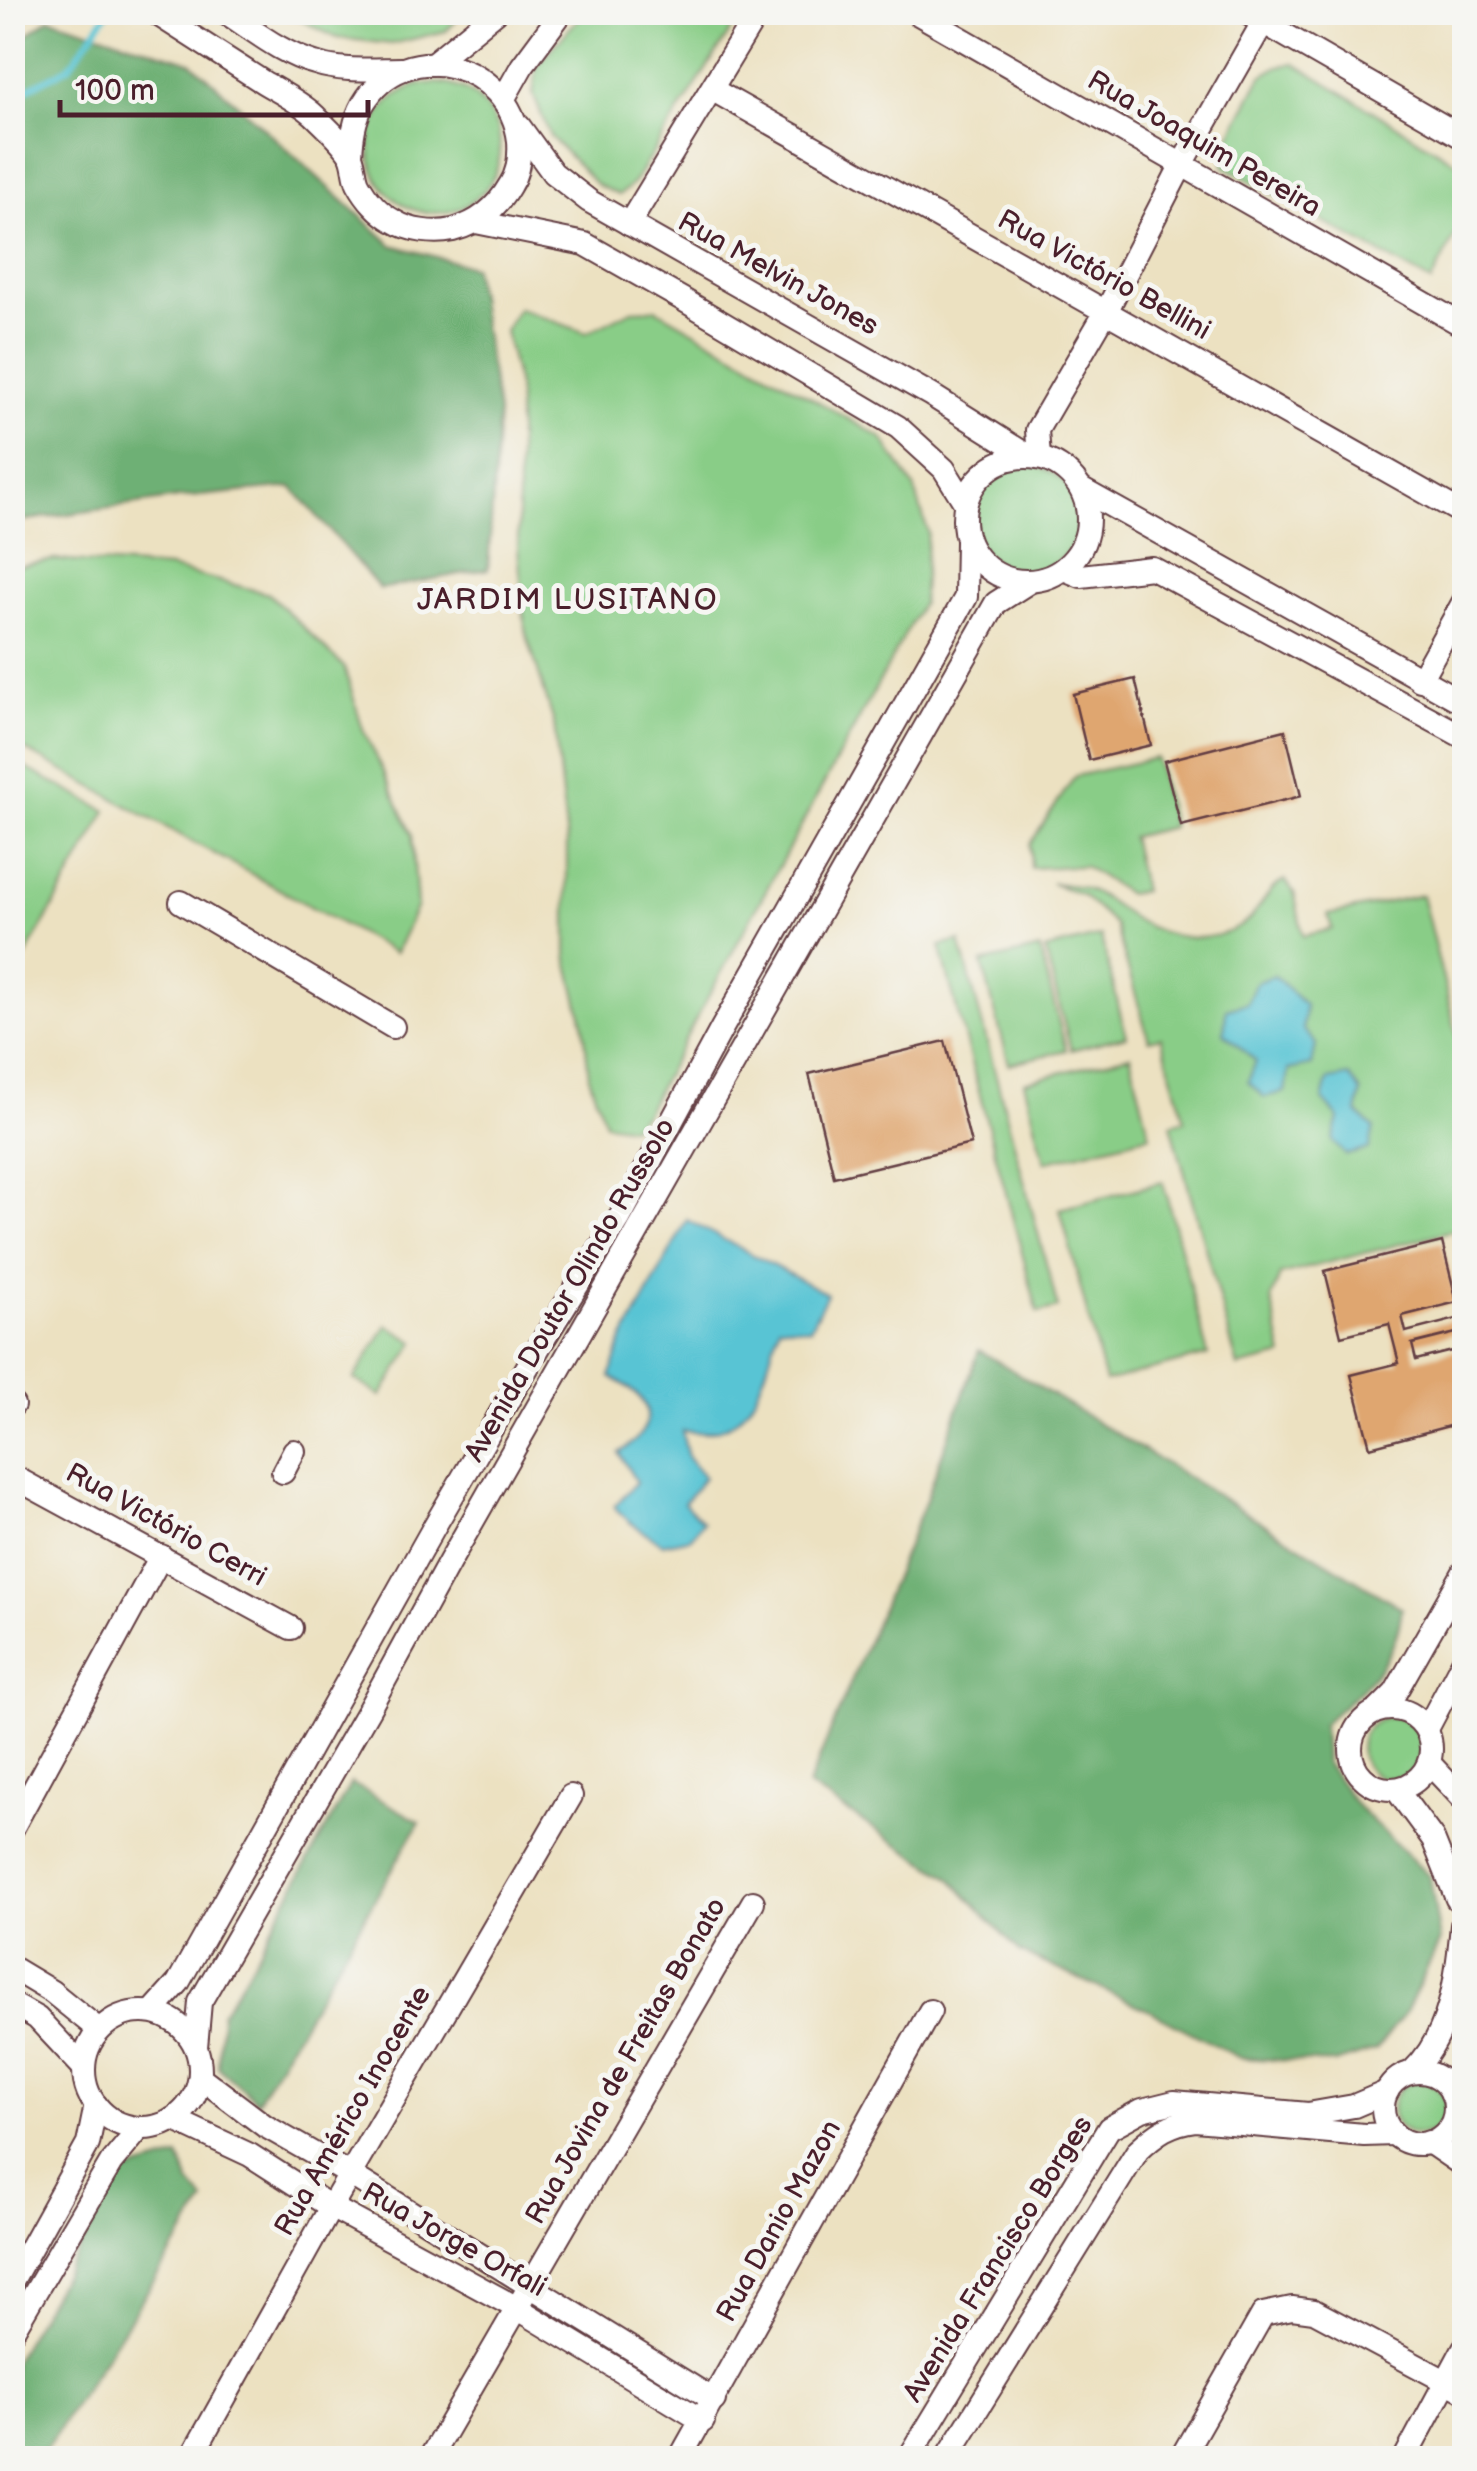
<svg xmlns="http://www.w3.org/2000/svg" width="1477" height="2471" font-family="'Balsamiq Sans',sans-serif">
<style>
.green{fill:#89cd87;stroke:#6a7659;stroke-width:2.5}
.forest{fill:#6eb074;stroke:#5c6850;stroke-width:2.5}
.water{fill:#59c4d4;stroke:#527280;stroke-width:2.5}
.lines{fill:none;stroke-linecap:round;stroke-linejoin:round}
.stream{stroke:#59c4d4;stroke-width:6}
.building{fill:#dfa670}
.minor-casing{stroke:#623c42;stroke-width:26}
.minor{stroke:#fff;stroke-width:22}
.labels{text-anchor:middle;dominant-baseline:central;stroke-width:10;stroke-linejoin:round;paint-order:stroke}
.street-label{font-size:28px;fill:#4a1f2b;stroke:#f6f6f2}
.neighbourhood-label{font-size:30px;letter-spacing:2.5px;fill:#4a1f2b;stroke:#f6f6f2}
</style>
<rect width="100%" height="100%" fill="#f6f6f2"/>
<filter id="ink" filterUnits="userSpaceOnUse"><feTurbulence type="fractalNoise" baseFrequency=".01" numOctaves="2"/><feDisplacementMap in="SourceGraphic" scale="20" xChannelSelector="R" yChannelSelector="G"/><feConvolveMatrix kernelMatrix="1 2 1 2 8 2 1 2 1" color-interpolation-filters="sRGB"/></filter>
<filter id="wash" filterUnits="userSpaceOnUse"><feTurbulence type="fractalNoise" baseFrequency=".0048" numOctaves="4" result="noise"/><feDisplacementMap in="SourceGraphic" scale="40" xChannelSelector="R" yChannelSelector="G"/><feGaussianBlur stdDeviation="2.25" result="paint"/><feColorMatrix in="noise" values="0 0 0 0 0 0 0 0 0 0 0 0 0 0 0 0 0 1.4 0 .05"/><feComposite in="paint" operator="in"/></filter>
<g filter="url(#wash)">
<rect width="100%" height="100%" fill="#ece1c1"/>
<g class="green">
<polygon points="584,12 742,13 633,184 619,195 597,185 550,136 533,94 537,66"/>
<polygon points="286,13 464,12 464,13 446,31 392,44 337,38"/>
<polygon points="1294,63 1464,167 1464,218 1431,282 1224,166 1224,147 1262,76 1277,67"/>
<circle cx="435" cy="148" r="65"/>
<polygon points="518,308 586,333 632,310 656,309 882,438 914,487 928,532 922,603 645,1113 631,1127 605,1123 589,1077 584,1027 567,956 567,842 554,723 525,629 518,549 518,388 505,331"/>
<circle cx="1026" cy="519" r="53"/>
<polygon points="54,560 169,568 269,594 344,667 363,729 412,834 417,906 395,953 13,743 13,567"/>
<polygon points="1156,758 1172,827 1131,837 1143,891 1128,894 1084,866 1031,868 1030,844 1075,776"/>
<polygon points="13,761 107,811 13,979"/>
<path d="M1285,880l9,12 9,44 29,-7 -4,-14 94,-20 42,168v207l-10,-40 -174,45 -9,23 12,58 -45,11 -67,-243 14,-4 -24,-83 -12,3 -34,-115 -33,-30 -31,-12c12,1 26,2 38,7 17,7 30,20 45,29 32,19 70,26 103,9 22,-11 27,-38 48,-48z"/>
<polygon points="1101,936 1126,1036 1071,1050 1045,950"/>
<polygon points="960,941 1058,1308 1038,1313 940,946"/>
<polygon points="1040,949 1066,1050 1009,1064 982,963"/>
<polygon points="1130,1055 1150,1135 1045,1162 1024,1082"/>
<polygon points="1163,1182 1208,1355 1105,1382 1060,1209"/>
<polygon points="387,1325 415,1342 381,1396 354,1379"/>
<circle cx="1391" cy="1748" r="31"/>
<circle cx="1419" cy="2108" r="27"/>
</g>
<g class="forest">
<polygon points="50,18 191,62 392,245 473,267 498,414 488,569 380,589 292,487 178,498 13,522 13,45"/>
<path d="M979,1350l423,258c-6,57 -39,79 -79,116l2,38 31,43 74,72 10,64 -33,69 -31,40 -41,13 -95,-5 -92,-48 -128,-58 -70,-74 -142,-92 118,-286z"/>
<polygon points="351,1783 420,1822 257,2101 218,2067 221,2014 246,1974"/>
<polygon points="179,2157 190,2183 205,2201 50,2443 38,2458 13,2458 13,2362 123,2173"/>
</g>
<g class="water">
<polygon points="1275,976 1305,1005 1303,1029 1316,1044 1312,1065 1288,1070 1285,1092 1264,1097 1248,1082 1256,1061 1224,1033 1226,1009 1247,1003 1256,982"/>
<polygon points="1349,1076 1361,1092 1357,1113 1374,1128 1369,1149 1346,1155 1333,1141 1339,1118 1323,1100 1328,1080"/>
<path d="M687,1220l140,74 -17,34 -31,-3c-12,40 -22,102 -73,107 -7,1 -16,-1 -24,-1l6,27 16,19 -20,26 19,19 -13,16 -27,6 -32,-21 -17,-16 22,-25 -17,-29c43,-28 34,-56 -9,-76l11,-33z"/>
</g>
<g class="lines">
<polyline class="stream" points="12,97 69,67 108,12"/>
</g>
<g id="blocks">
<g class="building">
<polygon points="1135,679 1151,745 1089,760 1073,694"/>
<polygon points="1285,730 1301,796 1181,826 1164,761"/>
<polygon points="945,1041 971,1144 834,1177 809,1074"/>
<polygon points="1442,1242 1457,1302 1402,1316 1406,1332 1464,1317 1464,1331 1412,1344 1416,1360 1464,1348 1464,1422 1370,1447 1351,1375 1399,1363 1389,1324 1341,1336 1325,1271"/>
</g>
</g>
</g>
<g filter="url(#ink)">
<use href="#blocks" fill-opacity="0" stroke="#623c42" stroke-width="2.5"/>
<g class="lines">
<g class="minor-casing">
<g id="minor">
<path d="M154,12c37,24 73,47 109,70 17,10 37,20 51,33 11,11 27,25 36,39 5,8 4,20 8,29 8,15 21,30 36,38 16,10 40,13 59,9 26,-7 44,-22 57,-45 8,-12 10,-29 9,-44 -9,-78 -114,-108 -156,-37 -9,16 -11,33 -12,51"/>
<path d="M225,12c28,18 57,42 90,51 27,9 58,6 87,6"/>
<polyline points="915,12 1464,326"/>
<polyline points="1245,12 1464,138"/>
<polyline points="432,64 496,12"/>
<polyline points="713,90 1464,514"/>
<polyline points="504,98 522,66 562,12"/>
<polyline points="519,126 553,173 589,201 931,395 1028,456"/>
<polyline points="476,222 585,244 682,299 898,427 944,469 965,503"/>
<polyline points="629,224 758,12"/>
<circle cx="1026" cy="519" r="62"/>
<polyline points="1039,458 1037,430 1107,310 1181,166 1269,12"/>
<polyline points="1081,489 1464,703"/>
<polyline points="1064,569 1081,576 1152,568 1464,737"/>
<polyline points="1420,680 1464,601"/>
<polyline points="181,902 393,1027"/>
<polyline points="12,1406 13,1405"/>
<polyline points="283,1472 294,1451"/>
<polyline points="12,1476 291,1628"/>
<circle cx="1391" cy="1749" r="40"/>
<polyline points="1378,1710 1395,1693 1464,1572"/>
<polyline points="1427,1729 1464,1659"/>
<polyline points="1429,1763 1464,1800"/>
<polyline points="1396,1789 1433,1839 1457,1899"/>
<polyline points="12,1829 161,1556"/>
<polyline points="12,1968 52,1992 99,2030"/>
<polyline points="12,2004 37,2018 84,2068"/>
<polyline points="152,2012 178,1983 434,1527 545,1337 619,1219 722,1028 966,597 967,542"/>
<circle cx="142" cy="2070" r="58"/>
<polyline points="196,2047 200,2002 369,1709 450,1561 996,603 1029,582"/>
<path d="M1412,2072c39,-37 45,-95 50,-147"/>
<circle cx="1419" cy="2108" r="36"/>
<polyline points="200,2077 265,2126 351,2175 714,2400"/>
<polyline points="1452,2094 1464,2070"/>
<polyline points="173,2119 250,2155 331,2207 517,2308 703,2421"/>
<polyline points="1429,2142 1464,2166"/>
<polyline points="12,2281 88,2144 96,2105"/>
<polyline points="12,2332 111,2163 140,2128"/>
<polyline points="191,2458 331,2207 571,1796"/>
<polyline points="430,2458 753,1902"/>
<polyline points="680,2458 930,2011"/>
<polyline points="909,2458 1109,2128 1142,2110 1174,2102 1308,2114 1354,2106 1387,2092"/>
<path d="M947,2458l191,-308c18,-17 32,-27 57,-30l169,15 30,-1"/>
<polyline points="1181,2458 1263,2314 1292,2308 1314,2311 1464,2391"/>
<polyline points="1405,2458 1464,2348"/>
</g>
</g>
<use href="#minor" class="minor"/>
</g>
</g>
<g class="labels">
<g class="street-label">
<text transform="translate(1204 144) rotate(30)">Rua Joaquim Pereira</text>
<text transform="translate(778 274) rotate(29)">Rua Melvin Jones</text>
<text transform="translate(1104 275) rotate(29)">Rua Victório Bellini</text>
<text transform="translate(570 1290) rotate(-60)">Avenida Doutor Olindo Russolo</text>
<text transform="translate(166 1525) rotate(29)">Rua Victório Cerri</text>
<text transform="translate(626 2061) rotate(-60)">Rua Jovina de Freitas Bonato</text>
<text transform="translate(353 2111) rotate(-60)">Rua Américo Inocente</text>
<text transform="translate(779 2221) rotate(-61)">Rua Danio Mazon</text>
<text transform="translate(454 2240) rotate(29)">Rua Jorge Orfali</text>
<text transform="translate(998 2259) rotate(-58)">Avenida Francisco Borges</text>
</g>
<g class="neighbourhood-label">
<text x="568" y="600">JARDIM LUSITANO</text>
</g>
</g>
<rect width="1477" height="2471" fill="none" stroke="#f6f6f2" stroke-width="50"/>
<path d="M60 100v15h308v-15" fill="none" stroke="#4a1f2b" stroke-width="5"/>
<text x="75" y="100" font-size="30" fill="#4a1f2b" stroke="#f6f6f2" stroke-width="8" paint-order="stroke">100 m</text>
</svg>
